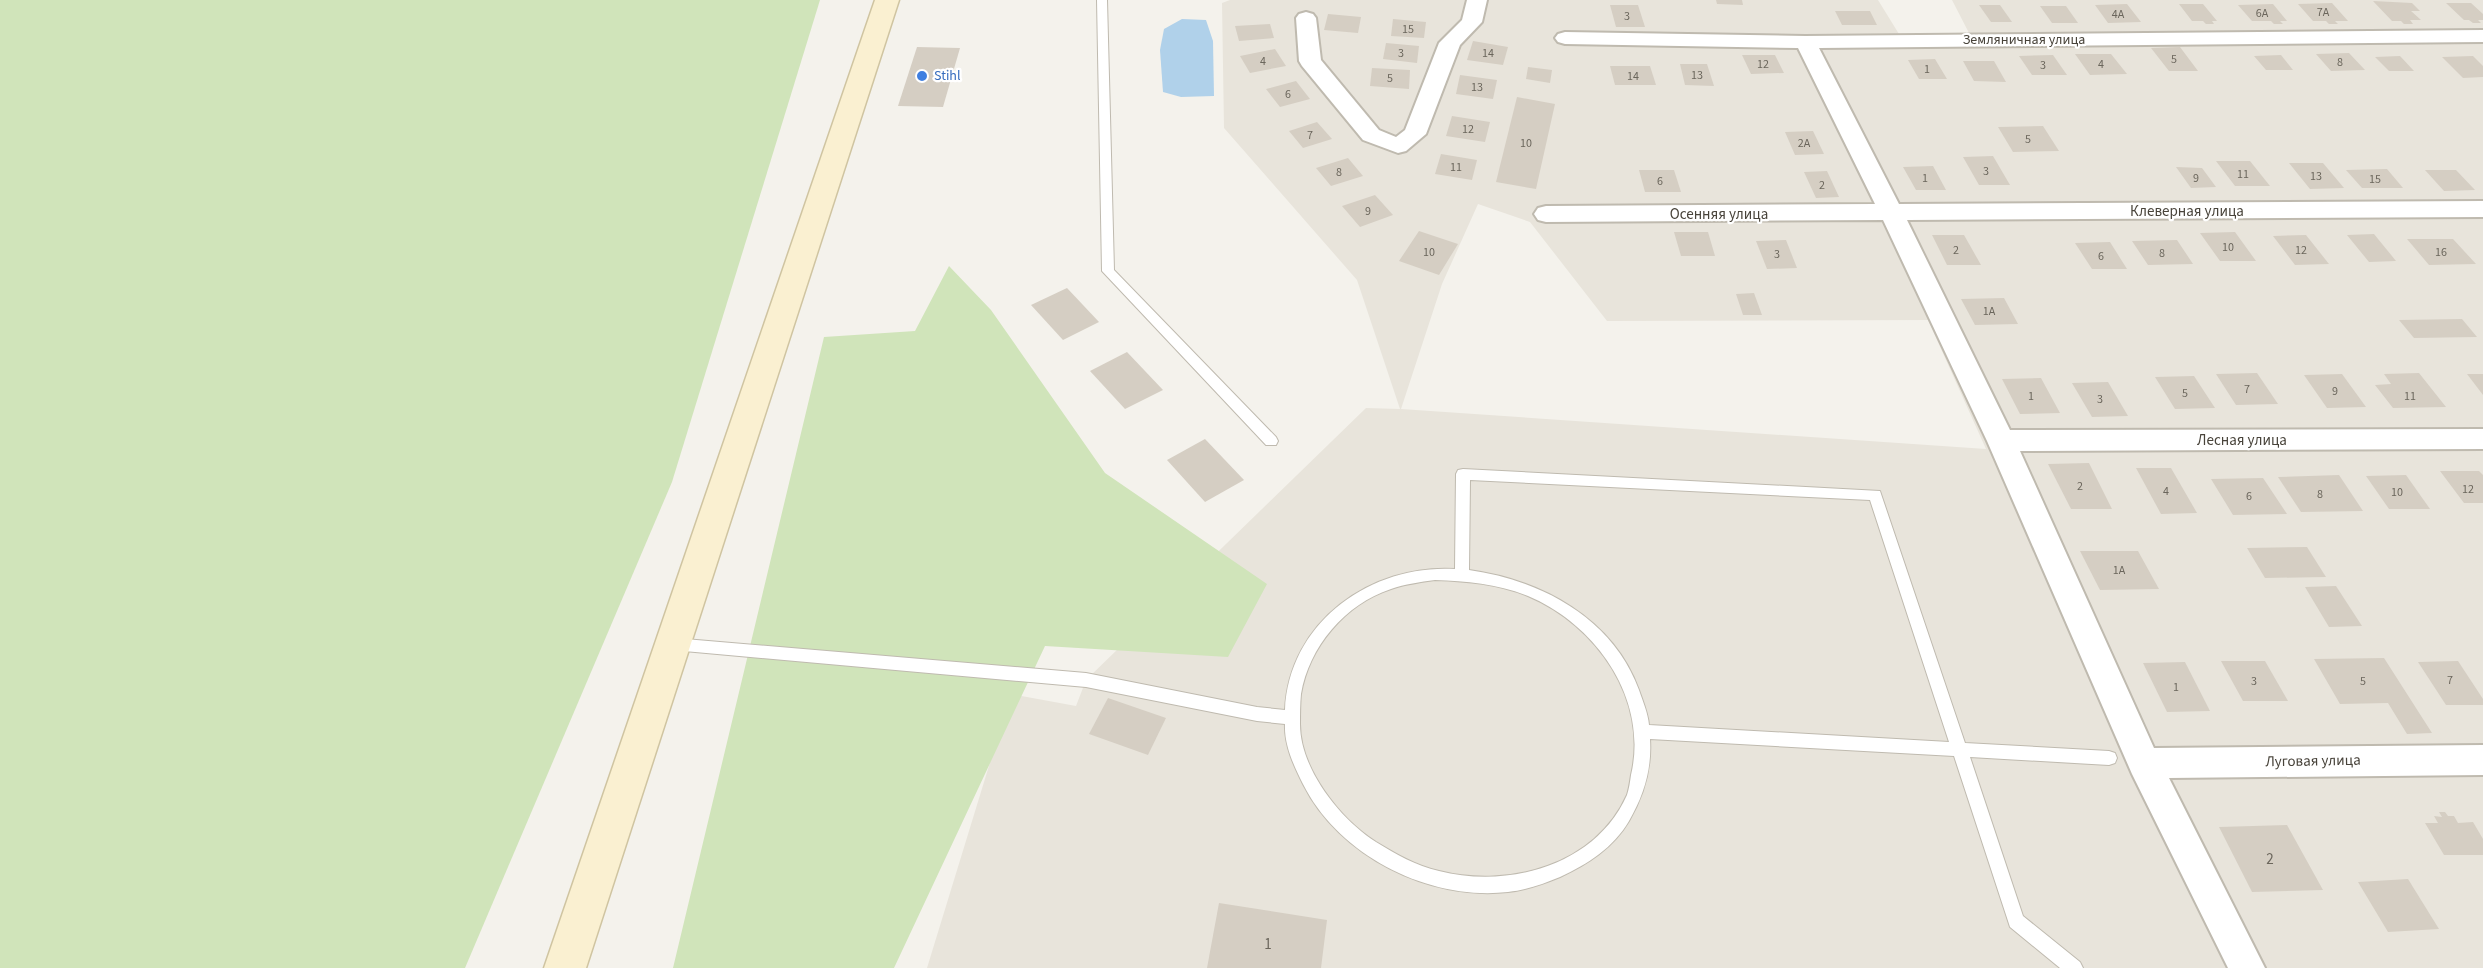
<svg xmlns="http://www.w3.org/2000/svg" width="2483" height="968" font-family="'Source Sans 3',sans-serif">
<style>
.residential{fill:#e8e4db;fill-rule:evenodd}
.green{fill:#d0e4ba}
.water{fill:#b0d1ea}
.building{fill:#d5cec3}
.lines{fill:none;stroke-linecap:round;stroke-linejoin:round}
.lane-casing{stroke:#bfbaaf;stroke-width:2}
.street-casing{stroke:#bfbaaf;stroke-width:4}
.secondary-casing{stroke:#cfc4a1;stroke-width:3}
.lane{fill:#fff;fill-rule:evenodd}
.street{fill:#fff;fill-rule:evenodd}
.secondary{fill:#faf0d1;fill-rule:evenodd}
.shop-dot{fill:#3f7fe0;stroke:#fff;stroke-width:2}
.labels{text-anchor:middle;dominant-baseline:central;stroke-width:4.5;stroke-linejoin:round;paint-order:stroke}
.number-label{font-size:12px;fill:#6b665c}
.far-street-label{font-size:14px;fill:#48433a;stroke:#fff}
.far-shop-label{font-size:14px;fill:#366cbe;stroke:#fff;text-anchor:start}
.street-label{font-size:15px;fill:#48433a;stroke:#fff}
.near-number-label{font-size:15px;fill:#6b665c}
</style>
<rect width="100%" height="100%" fill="#f4f2ec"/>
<path class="residential" d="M1230,0h648l21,34 70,-1 -17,-33h531v968h-1556l84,-274 65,12 10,-26 280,-272 34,1 -43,-129 -133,-152 -2,-125zM1478,204l52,18 77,99 321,-1 58,129 -585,-40 41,-125z"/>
<g class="green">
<polygon points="0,0 820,0 672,482 465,968 0,968"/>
<polygon points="949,266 991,310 1105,473 1267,584 1228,657 1045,646 894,968 673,968 824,337 915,331"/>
</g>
<polygon class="water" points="1182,19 1206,20 1213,41 1214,96 1181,97 1163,92 1160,50 1164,29"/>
<g class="building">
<polygon points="1716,0 1742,0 1743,5 1717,4"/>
<polygon points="2373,1 2412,3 2420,11 2411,11 2421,20 2410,20 2413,24 2404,24 2401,21 2392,21"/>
<polygon points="2332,3 2348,21 2335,21 2338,24 2329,24 2326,21 2313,21 2298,4"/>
<polygon points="2446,3 2471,3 2483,14 2483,20 2478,20 2481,23 2473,23 2469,20 2464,20"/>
<polygon points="2127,4 2141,22 2108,23 2095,5"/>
<polygon points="2179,4 2203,4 2217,21 2212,21 2214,24 2206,24 2203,21 2192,21"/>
<polygon points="2273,4 2287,21 2280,21 2283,24 2274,24 2271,21 2252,21 2238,5"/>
<polygon points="1610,5 1638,5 1645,27 1616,27"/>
<polygon points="1979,5 2000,5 2012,22 1991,22"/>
<polygon points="2040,6 2066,6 2078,23 2052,23"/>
<polygon points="1835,11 1870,11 1877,25 1842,25"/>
<polygon points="1328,14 1361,17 1358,33 1324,30"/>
<polygon points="1393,19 1426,22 1424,38 1391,36"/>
<polygon points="1270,24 1274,38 1239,41 1235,26"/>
<polygon points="1473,41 1508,47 1503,65 1467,60"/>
<polygon points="1386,43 1419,46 1417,63 1383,59"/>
<polygon points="917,47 960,48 943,107 898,106"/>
<polygon points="2180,47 2198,71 2169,71 2151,48"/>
<polygon points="1275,49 1286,66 1250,73 1240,56"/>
<polygon points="2349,53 2365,70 2331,71 2316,54"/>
<polygon points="2075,54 2111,54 2127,74 2090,75"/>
<polygon points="1742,55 1775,55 1784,73 1751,74"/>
<polygon points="2053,55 2067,75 2032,75 2019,56"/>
<polygon points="2281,55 2293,70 2266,70 2254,56"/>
<polygon points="2400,56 2414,71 2389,71 2375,57"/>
<polygon points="2473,56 2483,66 2483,77 2463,78 2442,57"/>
<polygon points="1935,59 1947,79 1919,79 1908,60"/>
<polygon points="1963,61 1994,61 2006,82 1974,81"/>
<polygon points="1680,64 1707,64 1714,86 1685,85"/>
<polygon points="1610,66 1650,66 1656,85 1615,85"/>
<polygon points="1528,67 1552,70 1550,83 1526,79"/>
<polygon points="1372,68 1410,70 1409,89 1370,86"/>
<polygon points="1460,75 1497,80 1493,99 1456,94"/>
<polygon points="1296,81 1310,99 1280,107 1266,89"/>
<polygon points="1517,97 1555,104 1536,189 1496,182"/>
<polygon points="1452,116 1490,122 1485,142 1446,136"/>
<polygon points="1317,122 1332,139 1303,148 1289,131"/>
<polygon points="2043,126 2059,151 2013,152 1998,127"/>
<polygon points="1813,131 1824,154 1795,155 1785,132"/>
<polygon points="1441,154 1477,160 1472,180 1435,174"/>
<polygon points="1993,156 2010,185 1979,185 1963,157"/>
<polygon points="1348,158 1363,176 1331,186 1316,168"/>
<polygon points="2216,161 2250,161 2270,186 2235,186"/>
<polygon points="2289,163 2323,163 2344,188 2310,189"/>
<polygon points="1933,166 1946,190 1916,190 1903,167"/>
<polygon points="2176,167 2202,168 2216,187 2191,188"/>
<polygon points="2387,169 2403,188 2362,188 2346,170"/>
<polygon points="1639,170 1674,170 1681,192 1645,192"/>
<polygon points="2425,170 2456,170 2475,190 2444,191"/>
<polygon points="1827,171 1839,197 1816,198 1804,172"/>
<polygon points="1375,195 1393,215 1360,227 1342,206"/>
<polygon points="1419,231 1458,244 1439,275 1399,261"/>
<polygon points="1674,232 1708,232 1715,256 1681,256"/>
<polygon points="2235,232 2256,261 2220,261 2200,233"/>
<polygon points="2374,234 2396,261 2369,262 2347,235"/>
<polygon points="1932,235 1964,235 1981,265 1947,265"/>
<polygon points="2306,235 2329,264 2295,265 2273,236"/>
<polygon points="2407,239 2453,239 2476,264 2429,265"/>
<polygon points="1786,240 1797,268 1767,269 1756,241"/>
<polygon points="2177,240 2193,264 2148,265 2132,241"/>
<polygon points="2110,242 2127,269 2092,269 2075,243"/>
<polygon points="1067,288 1099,322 1063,340 1031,305"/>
<polygon points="1754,293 1762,315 1743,315 1736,294"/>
<polygon points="2004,298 2018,324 1975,325 1961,299"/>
<polygon points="2462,319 2477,337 2414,338 2399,320"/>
<polygon points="1127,352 1163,390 1125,409 1090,371"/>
<polygon points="2257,373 2278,404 2236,405 2216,374"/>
<polygon points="2419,373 2446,407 2393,408 2375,385 2391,384 2384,374"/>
<polygon points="2342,374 2366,407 2327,408 2304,375"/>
<polygon points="2467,374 2483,374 2483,395"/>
<polygon points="2194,376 2215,408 2175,409 2155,377"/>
<polygon points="2041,378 2060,413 2020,414 2002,379"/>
<polygon points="2108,382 2128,416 2092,417 2072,383"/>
<polygon points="1205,439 1244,480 1205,502 1167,460"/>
<polygon points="2089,463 2112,509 2071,509 2048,464"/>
<polygon points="2136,468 2171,468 2197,513 2161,514"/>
<polygon points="2440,471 2479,471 2483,475 2483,503 2464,503"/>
<polygon points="2339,475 2363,511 2301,512 2278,477"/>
<polygon points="2406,475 2430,509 2389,509 2366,476"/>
<polygon points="2263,478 2287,514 2233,515 2211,479"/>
<polygon points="2307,547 2326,577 2265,578 2247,548"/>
<polygon points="2080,551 2138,551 2159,589 2100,590"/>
<polygon points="2336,586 2362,626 2329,627 2305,587"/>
<polygon points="2384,658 2432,733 2407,734 2388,703 2340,704 2314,659"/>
<polygon points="2221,661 2265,661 2288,701 2243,701"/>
<polygon points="2458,661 2483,699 2483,705 2446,705 2418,662"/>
<polygon points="2185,662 2210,711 2167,712 2143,663"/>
<polygon points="1108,698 1166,718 1148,755 1089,734"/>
<polygon points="2439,812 2445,812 2448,816 2454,816 2458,823 2473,822 2483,839 2483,855 2444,855 2425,823 2438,823 2434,816 2442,817"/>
<polygon points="2287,825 2323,890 2252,892 2219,827"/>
<polygon points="2408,879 2439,929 2388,932 2358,882"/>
<polygon points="1219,903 1327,920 1321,968 1207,968"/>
</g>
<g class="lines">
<g class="lane-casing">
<g id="lane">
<polygon points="1097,0 1107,0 1114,270 1276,437 1278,441 1276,445 1266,445 1102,271"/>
<path d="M1463,469l417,22 85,252 144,8 6,2 2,5 -2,5 -6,2 -139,-8 53,159 57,46 3,6h-23l-50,-41 -56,-171 -304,-17c2,30 -6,56 -21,82 -16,27 -41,43 -69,56 -17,7 -33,13 -52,15 -79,9 -169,-36 -205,-108 -9,-18 -19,-39 -18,-60l-28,-3 -171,-34 -413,-37 -5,-2 -2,-4 2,-4 5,-2 413,35 171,34 28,3c4,-88 86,-146 170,-141l1,-95 2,-4zM1470,480l400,20 79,242 -300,-17c-1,-12 -6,-23 -10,-35 -26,-72 -98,-110 -170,-120zM1435,580c32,1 63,4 93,16 69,29 121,104 103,179 -1,7 -2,14 -4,20 -31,70 -118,94 -188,76 -23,-5 -43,-17 -63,-29 -36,-23 -76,-73 -76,-118 0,-10 0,-20 1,-30 8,-47 44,-90 90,-105 14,-5 29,-7 44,-9z"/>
</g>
</g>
<g class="street-casing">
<g id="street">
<polygon points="1467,0 1487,0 1482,22 1460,45 1426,134 1406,151 1398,153 1363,140 1302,66 1299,61 1296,18 1299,14 1306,12 1313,14 1316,18 1321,60 1379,130 1396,137 1405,130 1439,43 1462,20"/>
<polygon points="2483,30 2483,42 1819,48 1899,204 2483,201 2483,217 1907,220 2010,430 2483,429 2483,449 2020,451 2154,748 2483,745 2483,775 2169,778 2265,968 2228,968 2132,774 1987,441 1883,220 1546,222 1538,220 1534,214 1538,208 1546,206 1875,204 1798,48 1565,44 1558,42 1555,38 1558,34 1565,32 1805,36"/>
</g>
</g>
<g class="secondary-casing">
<polygon id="secondary" points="875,0 899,0 586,968 544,968"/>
</g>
<use href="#lane" class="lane"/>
<use href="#street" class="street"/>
<use href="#secondary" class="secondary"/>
</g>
<circle class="shop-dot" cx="922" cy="76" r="6"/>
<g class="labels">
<g class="number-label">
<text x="2323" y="12">7А</text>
<text x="2262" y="13">6А</text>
<text x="2118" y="14">4А</text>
<text x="1627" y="16">3</text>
<text x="1408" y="29">15</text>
<text x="1401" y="53">3</text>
<text x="1488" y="53">14</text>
<text x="2174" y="59">5</text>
<text x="1263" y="61">4</text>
<text x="2340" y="62">8</text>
<text x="1763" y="64">12</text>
<text x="2101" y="64">4</text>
<text x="2043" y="65">3</text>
<text x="1927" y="69">1</text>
<text x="1697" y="75">13</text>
<text x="1633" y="76">14</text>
<text x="1390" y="78">5</text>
<text x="1477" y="87">13</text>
<text x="1288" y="94">6</text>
<text x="1468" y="129">12</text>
<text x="1310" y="135">7</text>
<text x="2028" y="139">5</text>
<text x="1526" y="143">10</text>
<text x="1804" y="143">2А</text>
<text x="1456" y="167">11</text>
<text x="1986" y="171">3</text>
<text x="1339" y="172">8</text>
<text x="2243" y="174">11</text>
<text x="2316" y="176">13</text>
<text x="1925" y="178">1</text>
<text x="2196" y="178">9</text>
<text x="2375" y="179">15</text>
<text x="1660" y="181">6</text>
<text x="1822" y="185">2</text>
<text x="1368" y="211">9</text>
<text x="2228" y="247">10</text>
<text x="1956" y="250">2</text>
<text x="2301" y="250">12</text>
<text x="1429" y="252">10</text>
<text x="2441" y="252">16</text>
<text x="2162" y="253">8</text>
<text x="1777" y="254">3</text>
<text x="2101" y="256">6</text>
<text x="1989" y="311">1А</text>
<text x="2247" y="389">7</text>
<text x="2335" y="391">9</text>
<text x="2185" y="393">5</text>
<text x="2031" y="396">1</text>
<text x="2410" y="396">11</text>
<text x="2100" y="399">3</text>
<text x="2080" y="486">2</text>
<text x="2468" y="489">12</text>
<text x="2166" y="491">4</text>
<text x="2397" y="492">10</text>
<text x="2320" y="494">8</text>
<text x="2249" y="496">6</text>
<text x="2119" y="570">1А</text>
<text x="2450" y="680">7</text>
<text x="2254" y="681">3</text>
<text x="2363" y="681">5</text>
<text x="2176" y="687">1</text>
</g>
<g class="far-street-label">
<text x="2024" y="40">Земляничная улица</text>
</g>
<g class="far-shop-label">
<text x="934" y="76">Stihl</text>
</g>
<g class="street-label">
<text x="2187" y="211">Клеверная улица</text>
<text x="1719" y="214">Осенняя улица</text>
<text x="2242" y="440">Лесная улица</text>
<text transform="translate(2313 761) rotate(-1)">Луговая улица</text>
</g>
<g class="near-number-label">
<text x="2270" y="859">2</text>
<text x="1268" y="944">1</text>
</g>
</g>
</svg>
